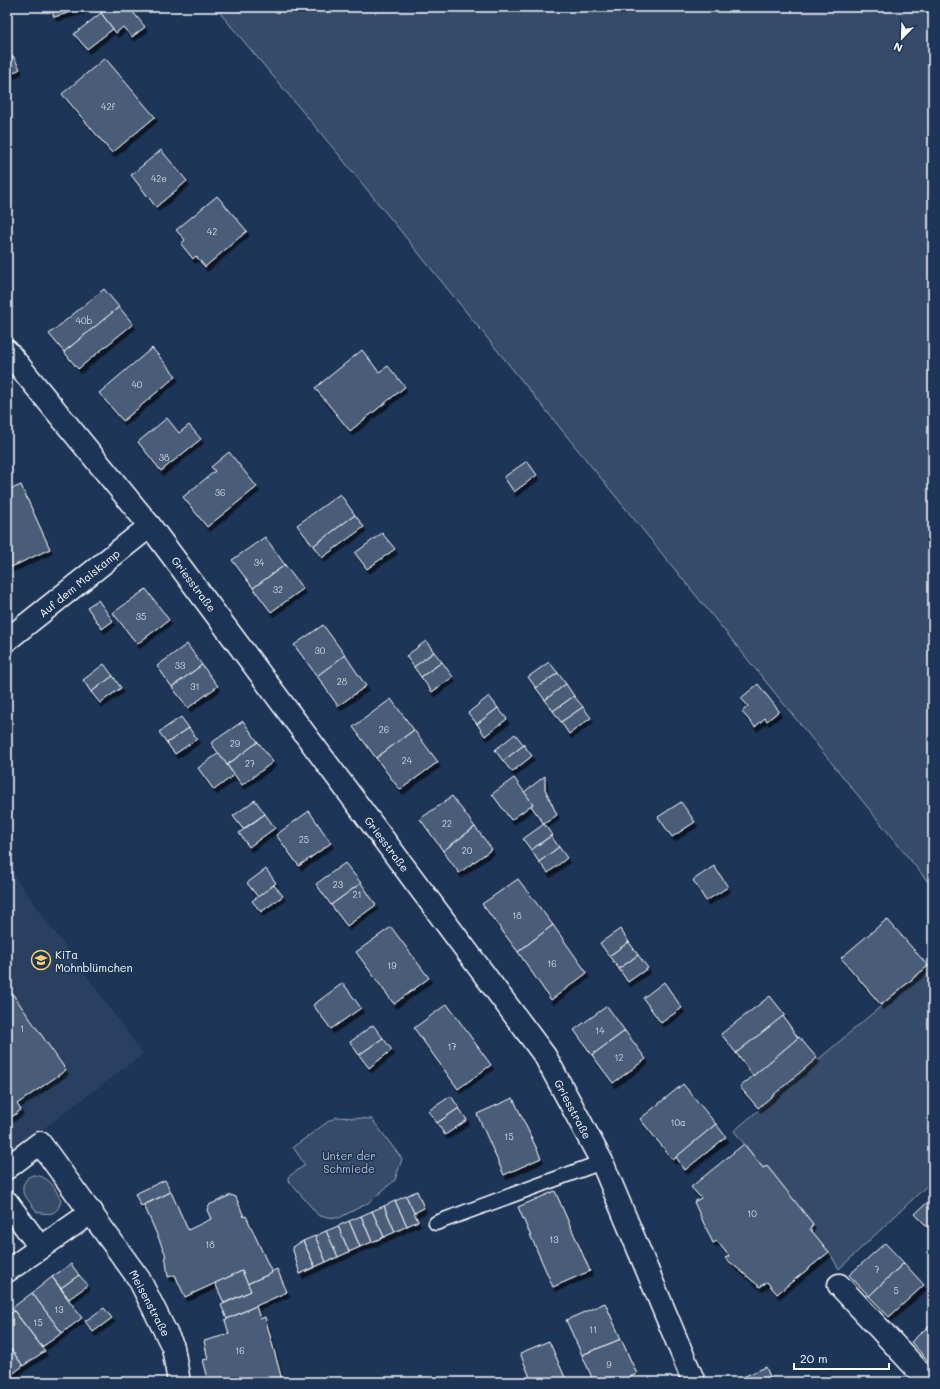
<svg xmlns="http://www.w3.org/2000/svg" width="940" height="1389" font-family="Mali,sans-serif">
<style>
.built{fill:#2a4161}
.green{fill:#364b69;stroke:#9aa5b4}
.building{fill:#4a5d79;stroke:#fff;filter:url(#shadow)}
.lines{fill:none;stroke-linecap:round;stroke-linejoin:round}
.lane-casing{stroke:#fff;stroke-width:17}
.street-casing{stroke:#fff;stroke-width:25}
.lane{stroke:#1d3557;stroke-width:14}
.street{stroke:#1d3557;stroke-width:22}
.labels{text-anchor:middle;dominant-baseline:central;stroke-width:3;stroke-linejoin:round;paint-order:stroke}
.number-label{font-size:9px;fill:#d2d6de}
.street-label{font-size:11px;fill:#fff;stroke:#1d3557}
.poi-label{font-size:11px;fill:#fff;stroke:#1d3557;text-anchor:start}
.park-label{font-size:11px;fill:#b9c0ca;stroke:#1d3557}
</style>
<defs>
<filter id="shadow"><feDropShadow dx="2.5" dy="4.5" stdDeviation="0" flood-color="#0009"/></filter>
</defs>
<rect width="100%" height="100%" fill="#1d3557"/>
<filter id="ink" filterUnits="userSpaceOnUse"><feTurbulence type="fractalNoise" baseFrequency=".025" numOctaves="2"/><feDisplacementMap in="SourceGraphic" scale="8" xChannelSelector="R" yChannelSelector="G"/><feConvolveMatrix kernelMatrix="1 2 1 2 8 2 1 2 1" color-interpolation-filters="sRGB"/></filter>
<g filter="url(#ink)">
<polygon class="built" points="7,866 143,1054 7,1156"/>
<g class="green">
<polygon points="215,7 933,7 933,888 339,155"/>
<polygon points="933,962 933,1180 839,1269 829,1252 810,1229 813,1224 767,1166 763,1168 734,1131"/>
<polygon points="337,1117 372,1119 402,1159 395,1180 368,1203 339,1218 319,1216 288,1180 288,1177 305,1165 293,1147 329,1121"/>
<path d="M33,1175c17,1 21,12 28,25 -3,15 -11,15 -24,12l-14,-19v-8l5,-8z"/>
</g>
<g class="building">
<polygon points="51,7 89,7 54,17"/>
<polygon points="108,7 129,7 145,27 132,37 123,27 116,33 101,13"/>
<polygon points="101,13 113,29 87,49 74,34"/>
<polygon points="13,56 20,69 7,76 7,59"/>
<polygon points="105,58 155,117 112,153 62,94"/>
<polygon points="161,150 187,181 156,207 131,175"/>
<polygon points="217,196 247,231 205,267 196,256 193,259 181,244 185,240 176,230"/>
<polygon points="104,289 119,307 64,352 49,334"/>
<polygon points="119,307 133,324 78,369 64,352"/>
<polygon points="152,348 176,376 123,421 99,393"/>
<polygon points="362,350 379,372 388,366 405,387 350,431 315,388"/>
<polygon points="167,418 179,433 189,425 201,439 161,471 138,442"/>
<polygon points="229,452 257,487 207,527 183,497 215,471 211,467"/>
<polygon points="527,461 537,475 514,492 504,477"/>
<polygon points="21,485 50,549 7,569 7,491"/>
<polygon points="340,494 355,515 313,546 297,525"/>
<polygon points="355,515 364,527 322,558 313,546"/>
<polygon points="382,533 395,549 367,569 355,553"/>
<polygon points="265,537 285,565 253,588 232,560"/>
<polygon points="285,565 303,589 271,612 253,588"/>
<polygon points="146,589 169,620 137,644 113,613"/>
<polygon points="98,600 113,621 102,629 87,607"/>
<polygon points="323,625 345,655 317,676 294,645"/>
<polygon points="426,641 434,652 414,667 406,656"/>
<polygon points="187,644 202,665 172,687 157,666"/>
<polygon points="434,652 442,662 421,677 414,667"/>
<polygon points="345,655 366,686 338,706 317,676"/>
<polygon points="442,662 453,677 432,692 421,677"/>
<polygon points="549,662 558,673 536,688 528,677"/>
<polygon points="104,664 113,676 91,692 83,680"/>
<polygon points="202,665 218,686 188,708 172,687"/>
<polygon points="558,673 566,684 545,700 536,688"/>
<polygon points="113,676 121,688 100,703 91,692"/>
<polygon points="566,684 574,696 553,711 545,700"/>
<polygon points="758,684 779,711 767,721 765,718 755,727 742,712 748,706 741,698"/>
<polygon points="489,696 498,708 477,724 468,713"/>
<polygon points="574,696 583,707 561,722 553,711"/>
<polygon points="391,699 414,730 376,758 353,727"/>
<polygon points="583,707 591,718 569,734 561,722"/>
<polygon points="498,708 507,719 485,736 477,724"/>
<polygon points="181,717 189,728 167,743 159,732"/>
<polygon points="243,721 258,742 227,765 211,743"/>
<polygon points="189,728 197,739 175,754 167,743"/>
<polygon points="414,730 438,762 400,790 376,758"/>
<polygon points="515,734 524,745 503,761 495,750"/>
<polygon points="258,742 273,762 242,785 227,765"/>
<polygon points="524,745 532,756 512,772 503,761"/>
<polygon points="219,753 234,775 214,790 198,768"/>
<polygon points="545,776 545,789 557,815 544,824 531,806 533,804 524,792"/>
<polygon points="514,778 533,804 511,820 492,794"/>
<polygon points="452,796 475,827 443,851 420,819"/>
<polygon points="255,800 265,814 243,829 233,816"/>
<polygon points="681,802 695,822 672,837 658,817"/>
<polygon points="309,811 331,843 299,866 276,835"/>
<polygon points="265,814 275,828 249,847 239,833"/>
<polygon points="544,824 552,835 531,850 523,839"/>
<polygon points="475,827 492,849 459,873 443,851"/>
<polygon points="551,836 559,847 539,862 531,850"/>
<polygon points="559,847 567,858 548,873 539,862"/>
<polygon points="345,863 361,883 331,905 316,884"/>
<polygon points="714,866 728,887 706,901 693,880"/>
<polygon points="266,869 276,883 258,897 247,883"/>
<polygon points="518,879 553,925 518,952 482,904"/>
<polygon points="361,883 376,905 347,926 331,905"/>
<polygon points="274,885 283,896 261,912 252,901"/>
<polygon points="887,919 928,966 881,1005 841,958"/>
<polygon points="553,925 587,973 551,1000 518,952"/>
<polygon points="391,927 429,978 394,1004 356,952"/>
<polygon points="620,929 629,942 609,956 600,943"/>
<polygon points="629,942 638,955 619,969 609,956"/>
<polygon points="638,955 648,968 628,982 619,969"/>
<polygon points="664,982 682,1008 661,1023 643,998"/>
<polygon points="343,983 361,1008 331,1029 313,1005"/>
<polygon points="7,986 66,1070 17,1104 21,1110 10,1118 7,1113"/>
<polygon points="770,996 785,1015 736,1053 721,1034"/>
<polygon points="447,1004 491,1065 458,1089 414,1028"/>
<polygon points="607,1006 625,1031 592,1055 574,1030"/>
<polygon points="783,1016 798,1038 753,1076 736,1053"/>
<polygon points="373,1025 383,1038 359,1055 350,1042"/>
<polygon points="625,1031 646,1059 613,1083 592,1055"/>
<polygon points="799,1037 817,1058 758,1108 740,1087"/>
<polygon points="383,1038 392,1050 369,1068 359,1055"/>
<polygon points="683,1084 716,1124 673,1160 640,1119"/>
<polygon points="451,1096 459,1108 437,1123 428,1111"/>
<polygon points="513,1098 541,1158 504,1175 477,1114"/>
<polygon points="459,1108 467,1120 445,1135 437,1123"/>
<polygon points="716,1124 726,1137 685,1170 676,1157"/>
<polygon points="744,1144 763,1168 767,1166 813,1224 810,1229 829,1252 777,1294 767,1282 760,1287 725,1258 729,1256 717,1241 713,1243 694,1202 701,1198 691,1187"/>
<polygon points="165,1180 171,1192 141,1206 135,1194"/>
<polygon points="417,1191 424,1208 414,1213 406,1196"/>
<polygon points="555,1191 590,1271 553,1287 518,1207"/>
<polygon points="171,1192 188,1230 211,1219 207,1210 209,1205 231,1195 236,1197 244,1217 246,1216 272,1273 247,1284 242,1271 185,1297 175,1275 168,1277 165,1253 144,1205"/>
<polygon points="406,1196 418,1221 407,1226 395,1201"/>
<polygon points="933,1197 933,1233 915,1214"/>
<polygon points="395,1201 407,1226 395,1232 384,1206"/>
<polygon points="384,1206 395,1232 384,1237 372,1211"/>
<polygon points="372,1211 384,1237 372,1242 361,1216"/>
<polygon points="361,1216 372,1242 360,1247 349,1221"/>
<polygon points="349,1221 360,1247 349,1252 338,1226"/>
<polygon points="338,1226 349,1252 338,1257 326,1231"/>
<polygon points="326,1231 338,1257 326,1262 315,1236"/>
<polygon points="315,1236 326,1262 315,1267 303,1241"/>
<polygon points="303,1241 315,1267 300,1274 292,1247"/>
<polygon points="885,1243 904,1263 869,1296 849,1275"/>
<polygon points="904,1263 924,1285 889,1317 869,1296"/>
<polygon points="71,1264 79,1275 61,1288 52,1277"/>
<polygon points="277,1269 287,1292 227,1319 221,1305 251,1291 247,1284 272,1273 271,1272"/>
<polygon points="242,1271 251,1291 224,1303 215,1283"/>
<polygon points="79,1275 88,1285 69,1299 61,1288"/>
<polygon points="52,1277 82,1318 62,1333 32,1293"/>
<polygon points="32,1293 62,1333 42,1347 12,1308"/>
<polygon points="605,1303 621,1339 582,1355 566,1320"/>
<polygon points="256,1306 260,1319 265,1317 282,1380 269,1382 266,1382 265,1379 256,1382 209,1382 203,1360 208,1359 204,1341 229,1334 225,1320"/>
<polygon points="104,1308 112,1318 93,1332 85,1321"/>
<polygon points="14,1311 45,1351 23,1366 7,1344 7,1316"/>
<polygon points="933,1322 933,1361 931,1364 911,1342"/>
<polygon points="621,1339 637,1374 618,1382 594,1382 582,1355"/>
<polygon points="549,1341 567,1382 532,1382 520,1353"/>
<polygon points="7,1344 23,1366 7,1378"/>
<polygon points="766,1367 772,1382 737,1382 736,1380"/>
</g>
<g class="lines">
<g class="lane-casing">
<polyline id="lane" points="436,1223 602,1162"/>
</g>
<g class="street-casing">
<g id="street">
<polyline points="7,351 150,526 545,1056 602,1162 694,1382"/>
<polyline points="7,640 150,526"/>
<polyline points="7,1168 40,1143 139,1279 173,1347 179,1382"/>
<polyline points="7,1202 40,1247"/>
<polyline points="7,1271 92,1212"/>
<polyline points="839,1285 929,1382"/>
</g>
</g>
<use href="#lane" class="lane"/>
<use href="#street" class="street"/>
</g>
</g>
<defs>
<g id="school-ring" transform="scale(1)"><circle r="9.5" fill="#1d3557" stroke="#ffd166" stroke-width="1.5"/><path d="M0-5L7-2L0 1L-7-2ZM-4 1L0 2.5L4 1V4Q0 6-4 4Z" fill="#ffd166"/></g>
</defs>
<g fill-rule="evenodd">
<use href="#school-ring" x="41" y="960"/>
</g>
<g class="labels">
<g class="number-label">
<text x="108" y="106">42f</text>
<text x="159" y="178">42e</text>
<text x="212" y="231">42</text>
<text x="84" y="320">40b</text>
<text x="137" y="384">40</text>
<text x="164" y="457">38</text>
<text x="220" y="492">36</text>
<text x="259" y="562">34</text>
<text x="278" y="589">32</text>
<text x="141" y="616">35</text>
<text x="320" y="650">30</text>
<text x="180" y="665">33</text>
<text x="342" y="681">28</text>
<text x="195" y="686">31</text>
<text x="384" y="729">26</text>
<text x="235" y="743">29</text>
<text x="407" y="760">24</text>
<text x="250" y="763">27</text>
<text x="447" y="823">22</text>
<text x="304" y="839">25</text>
<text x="467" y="850">20</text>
<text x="338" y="884">23</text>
<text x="357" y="894">21</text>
<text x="517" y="915">18</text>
<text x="552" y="963">16</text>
<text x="392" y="965">19</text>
<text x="22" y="1028">1</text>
<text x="600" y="1030">14</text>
<text x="452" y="1046">17</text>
<text x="619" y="1057">12</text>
<text x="678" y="1122">10a</text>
<text x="509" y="1136">15</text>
<text x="752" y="1213">10</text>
<text x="554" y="1239">13</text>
<text x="210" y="1244">18</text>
<text x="877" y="1269">7</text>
<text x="896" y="1290">5</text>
<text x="59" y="1309">13</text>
<text x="38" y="1322">15</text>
<text x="593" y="1329">11</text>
<text x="240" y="1350">16</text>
<text x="609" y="1364">9</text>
</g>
<g class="street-label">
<text transform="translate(79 583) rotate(-39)">Auf dem Maiskamp</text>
<text transform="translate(194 584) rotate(53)">Griesstraße</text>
<text transform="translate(387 844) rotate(53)">Griesstraße</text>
<text transform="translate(573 1109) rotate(62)">Griesstraße</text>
<text transform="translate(150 1303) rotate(62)">Meisenstraße</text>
</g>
<g class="poi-label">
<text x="55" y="954">KiTa<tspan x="55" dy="13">Mohnblümchen</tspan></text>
</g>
<g class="park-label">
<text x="349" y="1155">Unter der<tspan x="349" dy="13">Schmiede</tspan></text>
</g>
</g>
<rect width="940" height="1389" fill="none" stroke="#1d3557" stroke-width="24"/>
<rect x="12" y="12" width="916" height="1365" fill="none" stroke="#fff" stroke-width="1.5" filter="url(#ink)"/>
<g transform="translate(902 38) rotate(203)" stroke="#1d3557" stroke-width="3" paint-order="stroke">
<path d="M0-3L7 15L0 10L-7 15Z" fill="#ffffff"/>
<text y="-6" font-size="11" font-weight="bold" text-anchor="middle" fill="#ffffff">N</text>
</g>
<path d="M794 1363v6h95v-6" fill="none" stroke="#ffffff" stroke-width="2"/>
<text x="800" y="1363" font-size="12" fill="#ffffff" stroke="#1d3557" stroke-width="3" paint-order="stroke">20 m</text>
</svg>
